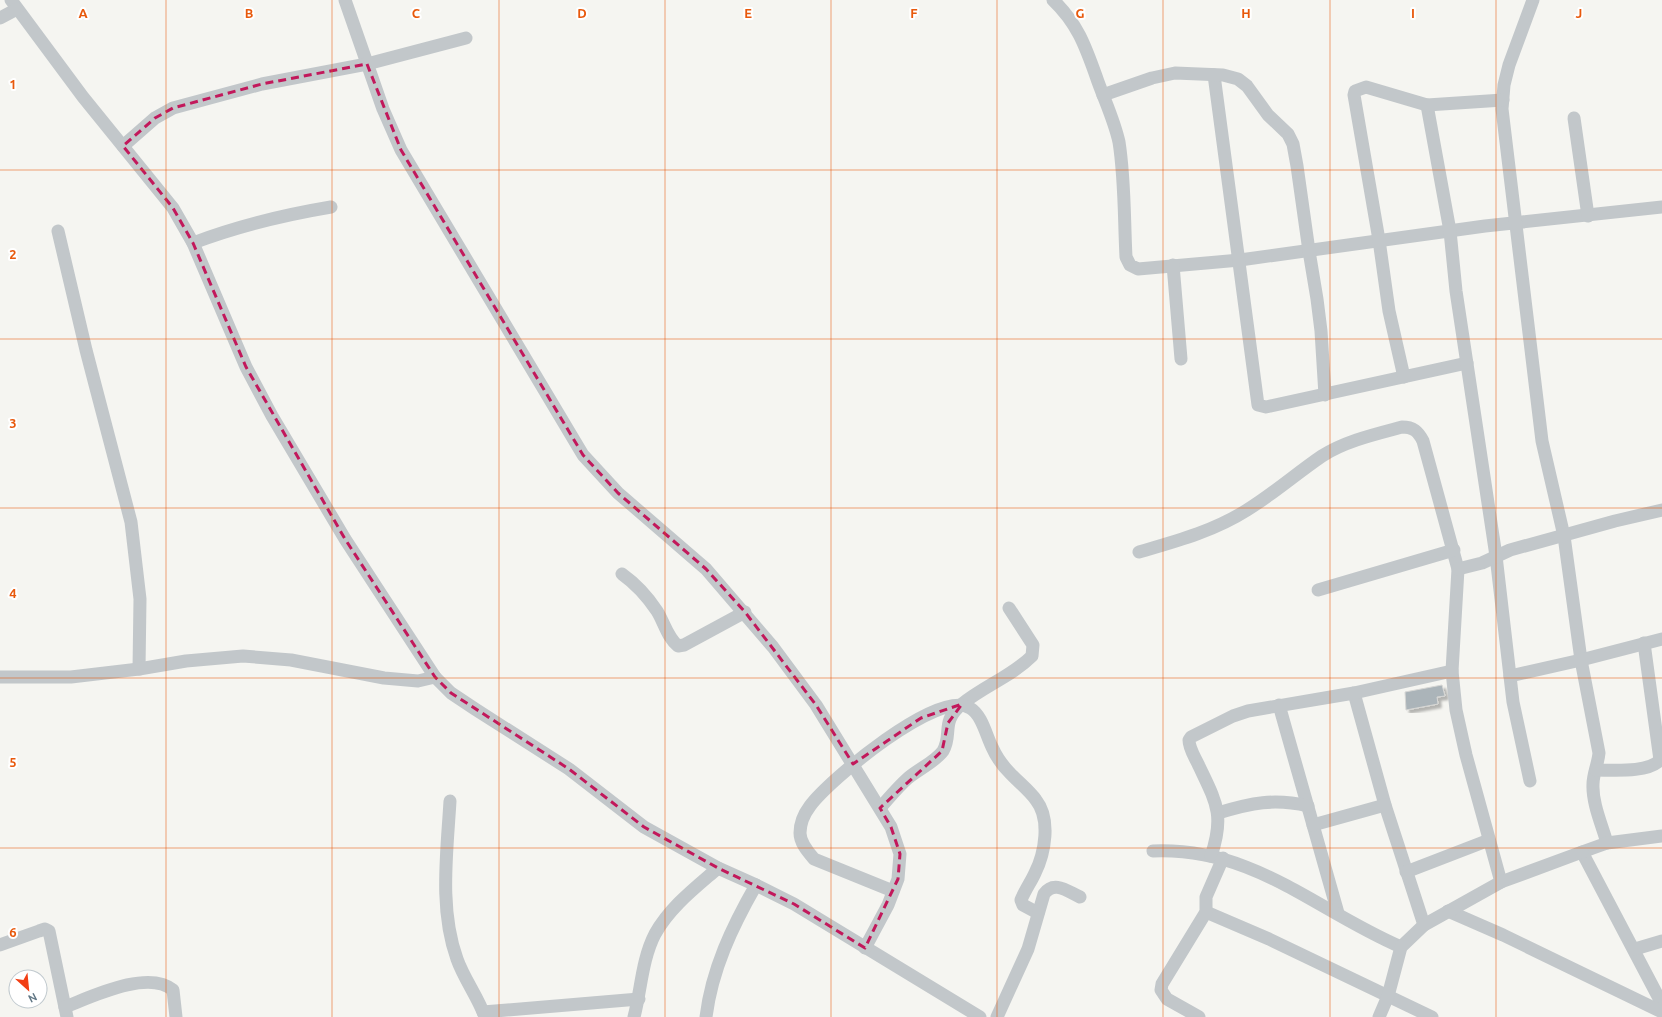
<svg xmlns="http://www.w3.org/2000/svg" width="1662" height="1017" font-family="Ubuntu,sans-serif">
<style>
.building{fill:#abb4b9;stroke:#d6d6d4;filter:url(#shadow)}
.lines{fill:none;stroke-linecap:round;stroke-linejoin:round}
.street{stroke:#c2c7ca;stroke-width:13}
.marked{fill:none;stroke:#c2185b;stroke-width:3;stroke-dasharray:8 5;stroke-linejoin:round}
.grid{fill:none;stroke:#e8590c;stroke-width:1;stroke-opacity:0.55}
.grid-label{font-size:13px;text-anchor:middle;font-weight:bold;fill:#e8590c;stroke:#fff;stroke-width:4;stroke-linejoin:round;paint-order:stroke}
</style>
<defs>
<filter id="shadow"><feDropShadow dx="3.5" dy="3.5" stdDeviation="1" flood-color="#0004"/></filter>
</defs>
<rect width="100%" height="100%" fill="#f5f5f1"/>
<polygon class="building" points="1442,685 1445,696 1437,697 1438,704 1406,710 1405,692"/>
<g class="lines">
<g class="street">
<polyline points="11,0 83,97 173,208 193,243 246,367 272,416 345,539 435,677 451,693 475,709 569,769 644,827 718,868 756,885 794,904 980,1017"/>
<polyline points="345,0 383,109 401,150 583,455 618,493 706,569 773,647 816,705 891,827 900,854 898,879 888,905 865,948"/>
<path d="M1053,0c24,23 32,45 43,76 7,21 18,43 23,66 6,38 5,77 7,115l4,8 8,4 102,-9 245,-34 177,-19"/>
<path d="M1533,0l-24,65 -5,20 -2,24 40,332 22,95 17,124 18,93c-1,11 -6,21 -6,31 -1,19 9,41 14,59"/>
<polyline points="0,18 17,9"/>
<polyline points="1214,75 1258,405 1266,407 1467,363"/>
<polyline points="1103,95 1152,78 1175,73 1223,75 1238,79 1247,86 1268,115 1288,134 1293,144 1297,166 1309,251 1317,299 1321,331 1325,395"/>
<polyline points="1427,105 1450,231 1456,291 1496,556 1513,702 1530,781"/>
<polyline points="1574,118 1588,216"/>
<polyline points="123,146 155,118 173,108 262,84 367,64 466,38"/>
<polyline points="58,231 86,350 131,522 140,599 139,669"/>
<path d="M193,243c45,-17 90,-28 138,-36"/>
<polyline points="1173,265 1181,359"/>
<polyline points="1404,377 1389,311 1379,240 1354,95 1355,91 1366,87 1427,105 1503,100"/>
<path d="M1139,552c38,-11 75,-21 108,-42 26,-16 50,-37 75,-54 23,-15 54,-22 80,-29 11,0 16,4 21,14l35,128 -6,102 4,39 10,45 35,127"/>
<polyline points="1458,569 1482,563 1510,550 1615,521 1662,510"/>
<path d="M622,574c14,10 25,22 35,37 7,11 10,26 21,35l6,-1 61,-33"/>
<polyline points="1318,590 1454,550"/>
<polyline points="1510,676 1581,660 1662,639"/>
<polyline points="0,677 71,677 139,669 186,661 243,656 291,660 384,678 418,681 435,677"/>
<polyline points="1354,693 1385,805 1424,925"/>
<polyline points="1279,705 1338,913"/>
<path d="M1596,770c17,0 53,3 64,-10l-16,-117"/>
<path d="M450,801c-3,52 -11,108 7,158 7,20 21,38 28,58"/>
<path d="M880,808c9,-10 17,-20 27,-29 10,-9 28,-17 36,-28 10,-17 -3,-29 19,-47 22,-18 50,-28 70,-48l1,-11 -24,-37"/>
<path d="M1218,813c33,-10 56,-15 90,-7"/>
<polyline points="1313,825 1385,805"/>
<polyline points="1662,836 1607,843 1582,852 1662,1004"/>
<path d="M1153,851c101,-4 162,59 248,96"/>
<path d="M1211,856c14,-41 5,-54 -12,-90 -4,-9 -10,-17 -10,-26l2,-3 42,-21 15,-5 106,-18 98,-22"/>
<polyline points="1406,872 1489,840"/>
<path d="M893,891l-79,-32c-6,-7 -14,-16 -14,-26 0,-10 4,-19 10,-27 19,-26 129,-118 160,-98 12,7 16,27 22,39 4,9 10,18 17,25 8,9 20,18 27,28 15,19 9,53 -1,73 -4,9 -10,17 -14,27l2,5 15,8"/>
<polyline points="1448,911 1503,935 1662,1012"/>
<polyline points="1206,912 1269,939 1432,1017"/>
<polyline points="0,945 39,931 45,929 49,931 67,1017"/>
<polyline points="1635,949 1662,941"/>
<path d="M65,1007c26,-10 83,-38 108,-17l3,27"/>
<polyline points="483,1012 639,999"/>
<path d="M634,1017c7,-27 8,-58 21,-83 15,-27 40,-46 63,-66"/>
<path d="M706,1017c6,-48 26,-90 50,-132"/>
<path d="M997,1017l31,-68 16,-55c10,-14 23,-3 36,3"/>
<polyline points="1199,1017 1167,999 1161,990 1162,984 1206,912 1206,897 1223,858"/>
<polyline points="1379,1017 1388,996 1401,947 1424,925 1501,882 1582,852"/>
</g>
</g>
<path class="marked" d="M367,64l34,86 182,305 35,38 88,76 39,43 71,93 37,59 68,-46 41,-14 -14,19 -6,28 -62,57 11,19 9,27 -2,25 -33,69 -71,-44 -76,-36 -74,-41 -75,-58 -118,-76 -16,-16 -90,-138 -99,-172 -53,-124 -20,-35 -50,-62 32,-28 18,-10 89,-24z"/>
<path class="grid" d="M166,0v1017M332,0v1017M499,0v1017M665,0v1017M831,0v1017M997,0v1017M1163,0v1017M1330,0v1017M1496,0v1017M0,170h1662M0,339h1662M0,508h1662M0,678h1662M0,848h1662"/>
<g class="grid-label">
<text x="83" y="18">A</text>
<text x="249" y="18">B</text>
<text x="416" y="18">C</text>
<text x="582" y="18">D</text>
<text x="748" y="18">E</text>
<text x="914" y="18">F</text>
<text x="1080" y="18">G</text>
<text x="1246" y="18">H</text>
<text x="1413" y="18">I</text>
<text x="1579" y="18">J</text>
<text x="13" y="89">1</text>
<text x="13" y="259">2</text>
<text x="13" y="428">3</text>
<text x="13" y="598">4</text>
<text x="13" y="767">5</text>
<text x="13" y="937">6</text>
</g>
<g transform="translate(28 989) rotate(153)"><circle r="19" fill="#ffffff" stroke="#c0c9ce"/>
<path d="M0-3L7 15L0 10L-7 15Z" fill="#f23e14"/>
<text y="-6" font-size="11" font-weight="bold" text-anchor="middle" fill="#617785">N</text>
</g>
</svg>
